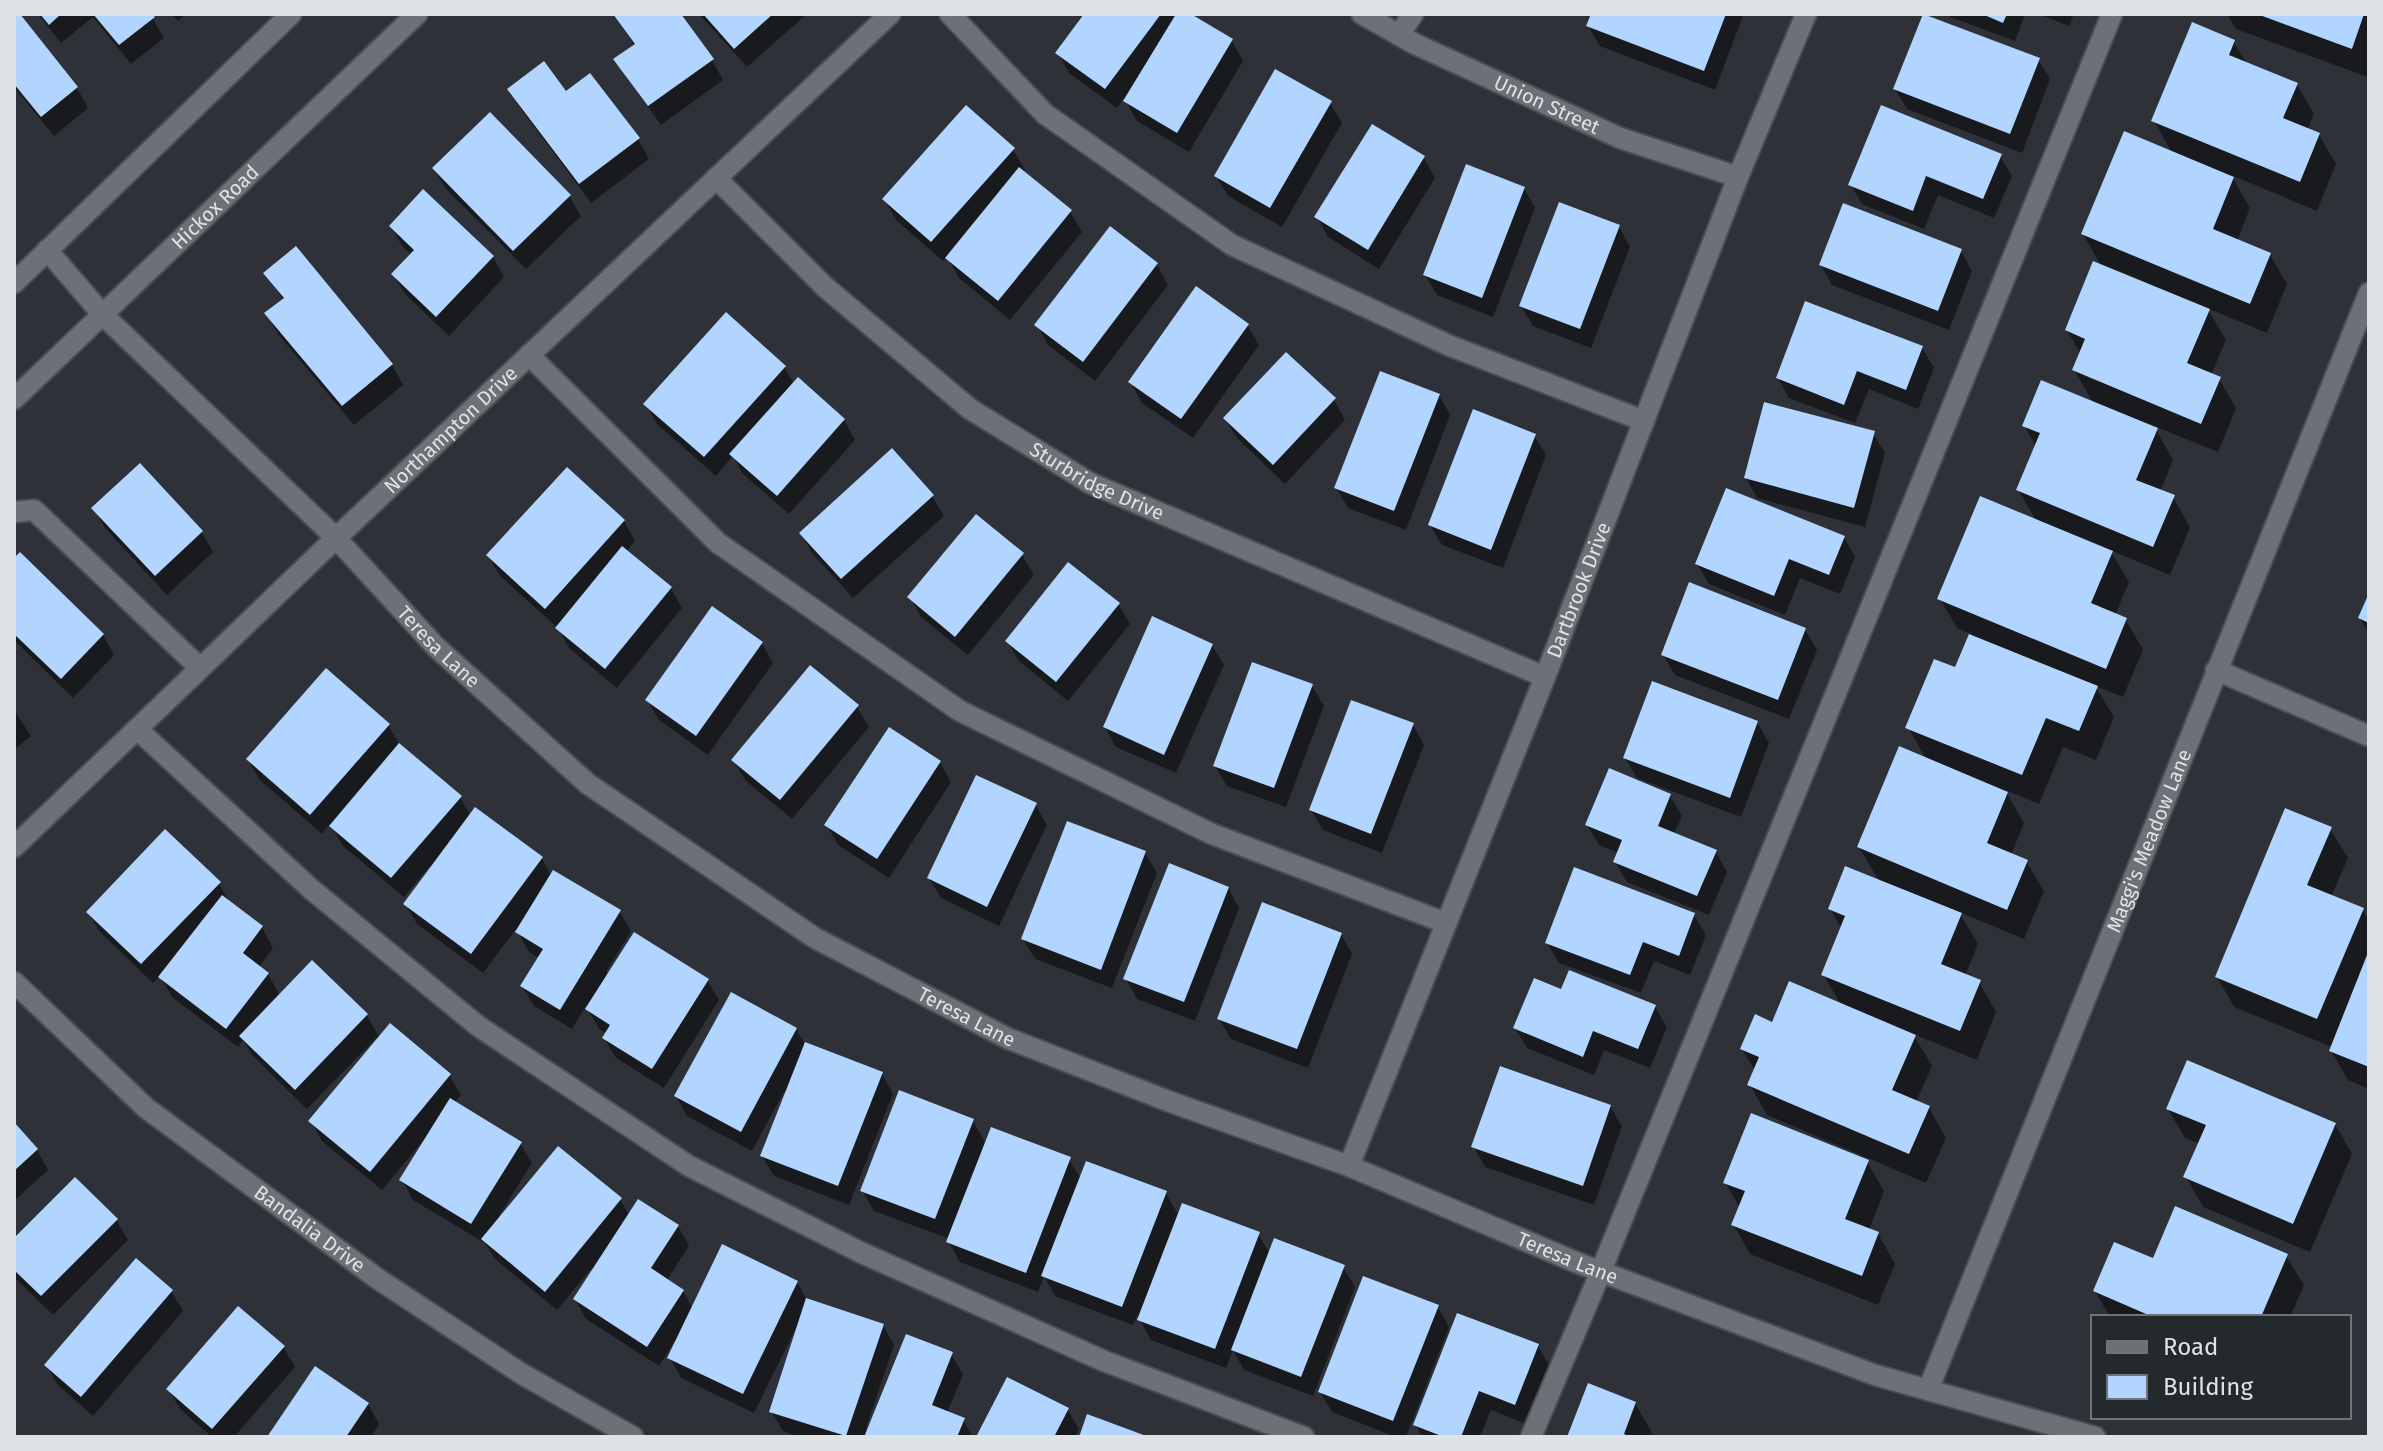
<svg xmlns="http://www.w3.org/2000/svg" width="2383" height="1451" font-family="'Fira Sans',sans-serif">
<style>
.shadow{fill:#0007}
.building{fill:#b1d5fe}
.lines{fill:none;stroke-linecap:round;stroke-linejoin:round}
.minor-casing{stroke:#4a4e53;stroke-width:24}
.minor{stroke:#6b7177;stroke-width:20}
.labels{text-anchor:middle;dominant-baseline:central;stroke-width:8;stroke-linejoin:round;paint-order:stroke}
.street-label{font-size:20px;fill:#dfe3e6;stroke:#24292e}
</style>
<rect width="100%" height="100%" fill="#2e3238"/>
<g class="shadow">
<polygon points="14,14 17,14 77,88 88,108 54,136 14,87"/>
<polygon points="38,14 150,14 164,38 131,64 93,17 61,43"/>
<polygon points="172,14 186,14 178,21"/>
<polygon points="614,14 678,14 712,60 723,80 661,125 628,79 616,59 635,46"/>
<polygon points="699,14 807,14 747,67"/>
<polygon points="1086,14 1187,14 1232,41 1243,61 1189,152 1137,121 1124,98 1117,108 1069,73 1058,53"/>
<polygon points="1593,14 1742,14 1743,16 1715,90 1600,46 1588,26"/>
<polygon points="1949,14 2025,14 2015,41 1950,17"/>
<polygon points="2038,14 2074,14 2069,26"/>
<polygon points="2227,14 2369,14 2368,77 2236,29"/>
<polygon points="2233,41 2247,64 2297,85 2314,114 2307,130 2319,135 2336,164 2317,211 2231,175 2250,208 2237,241 2270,255 2287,284 2267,333 2207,308 2226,340 2211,375 2219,379 2236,408 2218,452 2154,426 2173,460 2160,492 2173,497 2190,527 2170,575 2110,550 2129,582 2115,615 2126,620 2143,650 2123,697 2095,686 2114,717 2096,760 2063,747 2039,804 2005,790 2024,823 2011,855 2026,861 2044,891 2024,939 1959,912 1978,944 1965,976 1979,982 1996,1012 1977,1060 1913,1034 1932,1066 1916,1102 1929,1108 1946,1138 1926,1183 1767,1115 1750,1085 1755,1071 1742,1049 1773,1025 1841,1005 1823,974 1842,929 1830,909 1879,881 1859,847 1926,759 1908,727 1956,670 1971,634 1957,628 1940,599 2037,522 2018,490 2036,447 2024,425 2094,404 2074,370 2081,355 2067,330 2102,267 2083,234 2172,153 2154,121"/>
<polygon points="2038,59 2050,79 2022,153 1907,109 1895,89"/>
<polygon points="510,89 638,139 649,159 591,203 521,109"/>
<polygon points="1330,103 1342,123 1282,227 1228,196 1216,176"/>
<polygon points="1013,150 1025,170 1022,172 1070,212 1082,232 1010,320 959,278 947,257 943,261 896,220 885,200"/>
<polygon points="2000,156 2012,176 1994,218 1938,195 1924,229 1862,204 1850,184"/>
<polygon points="1424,158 1435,178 1379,269 1328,237 1317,217"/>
<polygon points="434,169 569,196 581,216 526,269 446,189"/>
<polygon points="1524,188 1535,208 1493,317 1437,295 1425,275"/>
<polygon points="391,226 493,257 504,277 449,336 405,294 393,274 412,255 402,246"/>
<polygon points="1619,227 1630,247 1591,348 1533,326 1521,306"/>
<polygon points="1110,229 1157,265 1168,285 1095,381 1048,345 1037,325"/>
<polygon points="296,249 392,365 403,385 354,425 278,334 267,314 283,300 266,273"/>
<polygon points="1961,251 1972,271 1949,330 1832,285 1821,265"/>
<polygon points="1247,325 1259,345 1193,438 1142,403 1131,383"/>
<polygon points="1922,348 1934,368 1918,409 1869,389 1855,423 1789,398 1778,378"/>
<polygon points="784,367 794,384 844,420 855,440 789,514 743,474 733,456 716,476 657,424 646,404"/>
<polygon points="1439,395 1450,415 1406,530 1348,508 1336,488"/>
<polygon points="1334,400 1345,420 1285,484 1237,438 1225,419"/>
<polygon points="1873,433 1885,453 1865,527 1757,498 1746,478"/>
<polygon points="1534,435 1546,455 1503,568 1442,545 1430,525"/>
<polygon points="139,466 202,533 213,552 167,595 105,528 94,508"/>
<polygon points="932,496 944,516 853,598 813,554 801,534"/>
<polygon points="624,521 635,541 626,552 671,588 682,608 617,688 569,648 558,628 500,576 488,556"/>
<polygon points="1844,537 1855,557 1840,594 1800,578 1785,615 1709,584 1697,564"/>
<polygon points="1022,555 1034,575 968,655 921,617 910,597"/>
<polygon points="14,561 103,635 114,655 73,698 14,640"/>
<polygon points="2369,598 2369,634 2360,618"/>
<polygon points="1118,604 1130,624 1068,701 1019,661 1007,641"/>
<polygon points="1805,630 1817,650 1789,719 1675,675 1663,655"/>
<polygon points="762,643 773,663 708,755 659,720 647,700"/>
<polygon points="1212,645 1224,665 1176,773 1116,747 1105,727"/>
<polygon points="1312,686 1324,706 1286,807 1227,786 1215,766"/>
<polygon points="857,707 869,727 792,819 745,780 733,760"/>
<polygon points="14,710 31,736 14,750"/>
<polygon points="1757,722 1769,743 1741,817 1637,778 1625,758"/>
<polygon points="388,725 400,745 460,797 471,816 542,858 551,876 619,911 631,931 606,972 609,974 707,980 719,1000 664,1088 616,1058 604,1038 607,1034 599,1029 586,1006 572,1029 534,1006 522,986 539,958 529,952 516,929 483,973 417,924 405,904 432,869 429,867 404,897 343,846 330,824 322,834 260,780 248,760"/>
<polygon points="1413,725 1424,745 1382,853 1323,830 1311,810"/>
<polygon points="940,762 951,782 889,878 838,845 827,825"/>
<polygon points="1670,796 1682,816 1674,834 1716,852 1727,872 1709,915 1627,882 1615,862 1618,853 1599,845 1587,825"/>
<polygon points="1036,805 1047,825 999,926 941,898 929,878"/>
<polygon points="2330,829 2348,858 2331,897 2362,909 2369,921 2369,1089 2348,1080 2331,1051 2332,1047 2234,1007 2217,977"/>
<polygon points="1145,853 1157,873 1112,988 1035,959 1023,939"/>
<polygon points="219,883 230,904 262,928 273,948 259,967 268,974 280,996 312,963 367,1016 380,1038 449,1075 461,1095 454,1103 520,1143 532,1163 499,1216 501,1218 620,1199 630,1216 678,1226 689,1246 667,1280 683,1291 693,1309 797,1282 807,1300 883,1325 894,1345 866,1428 870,1430 951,1354 963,1374 947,1413 963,1420 973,1437 800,1437 783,1431 771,1411 798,1329 796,1328 754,1413 681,1378 670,1358 677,1343 674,1342 659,1366 586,1319 575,1299 594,1270 591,1269 557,1310 495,1259 484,1241 483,1242 413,1200 402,1180 425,1142 423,1141 382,1190 322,1141 311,1121 379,1039 377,1037 307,1109 253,1056 243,1040 238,1047 172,997 160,976 153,983 100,932 88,912"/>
<polygon points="1228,888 1239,908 1195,1021 1137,999 1126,979"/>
<polygon points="1694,915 1706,935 1690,975 1654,961 1641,993 1559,963 1547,943"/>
<polygon points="1341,934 1352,954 1308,1068 1231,1039 1219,1019"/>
<polygon points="1655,1007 1667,1027 1650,1068 1604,1050 1594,1075 1527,1048 1515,1028"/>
<polygon points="796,1029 805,1044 882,1074 893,1094 849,1205 774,1176 762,1156 787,1093 784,1092 752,1151 687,1116 676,1096"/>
<polygon points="1610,1106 1622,1126 1594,1205 1485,1167 1474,1147"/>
<polygon points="2168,1109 2335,1124 2352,1154 2310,1252 2203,1207 2186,1177 2200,1144 2185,1138"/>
<polygon points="973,1121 986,1144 1069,1159 1081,1179 1166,1193 1179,1216 1258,1234 1270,1254 1343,1267 1355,1287 1313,1396 1244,1370 1233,1350 1226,1368 1151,1340 1137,1315 1133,1325 1055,1296 1044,1276 1038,1292 960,1262 949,1242 950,1239 874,1211 862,1190"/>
<polygon points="14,1125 37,1150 48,1170 14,1201"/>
<polygon points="1867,1162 1884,1191 1869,1230 1878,1234 1895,1264 1878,1305 1750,1254 1733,1224 1740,1208 1725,1182"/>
<polygon points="116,1220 128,1240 53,1315 14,1277 14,1241"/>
<polygon points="2286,1256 2304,1285 2290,1317 2110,1317 2095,1291 2154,1261"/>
<polygon points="171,1291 183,1311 93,1416 58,1385 46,1365"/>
<polygon points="1438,1307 1449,1327 1406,1437 1396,1437 1332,1412 1320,1392"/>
<polygon points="1537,1345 1549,1365 1526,1424 1491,1410 1480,1437 1422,1437 1416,1425"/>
<polygon points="283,1347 295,1367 234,1437 212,1437 180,1409 168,1389"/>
<polygon points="1635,1403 1652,1433 1650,1437 1569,1437"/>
<polygon points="368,1404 379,1424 371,1437 269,1437"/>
<polygon points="1067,1409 1079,1429 1075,1437 978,1437"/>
</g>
<g class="building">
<polygon points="14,14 20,14 78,87 41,117 14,84"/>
<polygon points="40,14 61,14 49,25"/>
<polygon points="93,14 152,14 155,17 119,45"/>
<polygon points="613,14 681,14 714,59 648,106 613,59 635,44"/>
<polygon points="703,14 773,14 734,49"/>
<polygon points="1084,14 1161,14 1105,89 1055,53"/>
<polygon points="1176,14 1191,14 1233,39 1177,133 1123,101"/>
<polygon points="1591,14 1726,14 1704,71 1586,26"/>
<polygon points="1923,14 2040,58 2010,134 1893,89"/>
<polygon points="1982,14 2007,14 2003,23"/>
<polygon points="2257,14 2364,14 2352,49"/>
<polygon points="2192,22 2235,40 2229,55 2298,83 2283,118 2320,133 2300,182 2151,121"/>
<polygon points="544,61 566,91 590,73 640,138 579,184 507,89"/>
<polygon points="1275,69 1332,101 1270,208 1214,176"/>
<polygon points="966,105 1015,148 931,242 882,199"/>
<polygon points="1881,105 2002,154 1983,199 1926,176 1913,211 1848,185"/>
<polygon points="490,112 571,195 513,251 432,168"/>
<polygon points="1372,124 1425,156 1368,250 1314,217"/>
<polygon points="2124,131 2234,177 2213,229 2271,253 2250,304 2081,234"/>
<polygon points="1466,164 1525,187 1482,298 1423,275"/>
<polygon points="1019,167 1072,210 998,301 945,258"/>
<polygon points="423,189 494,256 436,317 391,274 414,250 389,226"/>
<polygon points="1559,202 1620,225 1580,329 1519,306"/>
<polygon points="1843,203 1962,249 1938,311 1819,265"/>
<polygon points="1110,226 1158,263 1083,362 1034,325"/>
<polygon points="296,246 393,364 342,406 264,313 284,298 263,273"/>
<polygon points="2093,261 2210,309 2187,363 2221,377 2201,424 2072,370 2085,339 2065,330"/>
<polygon points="1196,286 1249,324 1181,419 1128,382"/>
<polygon points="1805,301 1923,346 1906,390 1857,371 1844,405 1776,378"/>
<polygon points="726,312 786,366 704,457 643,404"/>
<polygon points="1286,352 1336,398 1273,465 1223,418"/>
<polygon points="1380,371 1440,394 1394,511 1334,488"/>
<polygon points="798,377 845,419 777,496 729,454"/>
<polygon points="2041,380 2158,428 2136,480 2175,495 2153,547 2016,490 2040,433 2022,426"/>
<polygon points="1764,402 1875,431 1854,508 1744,478"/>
<polygon points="1473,409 1536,434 1491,550 1428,525"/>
<polygon points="892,448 934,495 841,579 799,533"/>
<polygon points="140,463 203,531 155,576 91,508"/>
<polygon points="567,467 625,520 545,609 486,555"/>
<polygon points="1726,488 1845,536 1829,575 1789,559 1774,596 1695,564"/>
<polygon points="1980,496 2113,551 2091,603 2127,618 2106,669 1937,599"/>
<polygon points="976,514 1024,553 955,637 907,597"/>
<polygon points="622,546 672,587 605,669 555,628"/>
<polygon points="20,552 104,634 61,679 14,634 14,558"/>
<polygon points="1068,562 1120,603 1056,682 1005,641"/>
<polygon points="1689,582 1806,628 1778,700 1661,655"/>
<polygon points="2369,593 2369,623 2358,618"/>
<polygon points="712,606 763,642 696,736 645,700"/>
<polygon points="1152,616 1213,644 1164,755 1103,727"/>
<polygon points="1969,634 2098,686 2079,731 2046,718 2022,775 1905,728 1934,659 1955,667"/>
<polygon points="1252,662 1313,684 1274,788 1213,766"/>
<polygon points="810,665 859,705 780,800 731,760"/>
<polygon points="326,668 390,724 310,815 246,759"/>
<polygon points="1652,681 1758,721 1730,798 1623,758"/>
<polygon points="1351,700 1414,723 1371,834 1309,810"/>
<polygon points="889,727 941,761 877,859 824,825"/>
<polygon points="399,743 462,796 391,878 329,826"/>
<polygon points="1899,746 2008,792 1987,843 2028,860 2007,910 1857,847"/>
<polygon points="1609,768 1671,794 1658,826 1717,850 1697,896 1613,862 1622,840 1585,825"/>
<polygon points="976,775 1037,803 987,907 927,878"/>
<polygon points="475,807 543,857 471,954 403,904"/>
<polygon points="2285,808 2332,827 2307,885 2364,908 2317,1019 2215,977"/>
<polygon points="1067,821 1146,851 1101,970 1021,939"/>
<polygon points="165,829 221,882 141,964 86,912"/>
<polygon points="1169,863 1229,887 1184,1002 1123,979"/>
<polygon points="1845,866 1962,913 1941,964 1981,980 1960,1031 1821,975 1845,916 1828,909"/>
<polygon points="1574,867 1695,913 1679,956 1643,942 1630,975 1545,943"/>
<polygon points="553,870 621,910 560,1010 520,986 543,949 515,932"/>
<polygon points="222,895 263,926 243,953 269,973 226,1029 158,977"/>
<polygon points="1262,902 1342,933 1297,1049 1217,1019"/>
<polygon points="634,932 709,979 652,1069 602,1038 610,1025 585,1009"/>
<polygon points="2369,950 2369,1067 2329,1051"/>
<polygon points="312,960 368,1014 295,1090 239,1036"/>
<polygon points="1569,970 1656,1005 1638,1049 1593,1031 1583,1057 1513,1028 1534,978 1561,989"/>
<polygon points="1789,981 1916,1035 1892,1090 1930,1106 1909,1154 1747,1085 1759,1057 1740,1049 1755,1014 1772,1022"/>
<polygon points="731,992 797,1028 741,1132 674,1096"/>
<polygon points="390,1023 451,1074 370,1172 308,1121"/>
<polygon points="805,1042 883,1072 838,1186 760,1156"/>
<polygon points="2187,1060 2336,1123 2293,1224 2183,1177 2206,1125 2166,1109"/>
<polygon points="1500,1066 1611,1105 1583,1186 1471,1147"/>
<polygon points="899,1090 974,1119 935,1219 860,1191"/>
<polygon points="450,1098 522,1142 471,1224 399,1180"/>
<polygon points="1751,1113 1869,1160 1845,1219 1879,1232 1862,1276 1731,1225 1745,1191 1723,1183"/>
<polygon points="14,1122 38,1149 14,1171"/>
<polygon points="991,1127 1071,1157 1026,1273 946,1242"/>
<polygon points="558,1146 622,1198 545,1292 481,1239"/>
<polygon points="1086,1161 1167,1191 1122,1307 1041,1276"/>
<polygon points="75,1177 118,1219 41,1296 14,1270 14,1238"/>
<polygon points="638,1199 679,1225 651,1268 684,1290 647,1347 573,1299"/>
<polygon points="1182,1203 1260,1232 1215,1349 1137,1320"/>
<polygon points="2175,1206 2288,1254 2261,1317 2153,1317 2093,1291 2114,1242 2153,1258"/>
<polygon points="1274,1238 1345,1265 1301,1377 1231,1350"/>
<polygon points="722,1244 798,1281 743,1394 667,1358"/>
<polygon points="136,1258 173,1290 81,1397 44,1365"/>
<polygon points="1363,1276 1439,1305 1393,1421 1318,1392"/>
<polygon points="806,1298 884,1324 846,1436 769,1412"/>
<polygon points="238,1306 285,1346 212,1429 166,1389"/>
<polygon points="1457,1313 1539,1344 1515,1405 1479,1391 1461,1437 1444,1437 1413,1425"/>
<polygon points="906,1334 953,1352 932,1405 965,1418 957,1437 864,1437"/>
<polygon points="315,1366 369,1403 346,1437 267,1437"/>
<polygon points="1007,1377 1069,1408 1054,1437 976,1437"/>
<polygon points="1588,1383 1636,1402 1624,1434 1630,1437 1567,1437"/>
<polygon points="1087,1414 1149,1437 1079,1437"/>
</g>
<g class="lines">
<g class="minor-casing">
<g id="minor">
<polyline points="950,14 1045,114 1232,245 1448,345 1644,421"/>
<path id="s1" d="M1362,14l53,30 205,94 118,39"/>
<polyline points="1399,35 1413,14"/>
<path id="s2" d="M716,178l109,109 145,122 120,74 455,194"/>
<path id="s3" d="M47,250l56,65 233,223 100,109 152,137 227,154 192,100 161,63 181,65 229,97 297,112 220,62"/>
<polyline points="14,283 291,14"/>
<polyline points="529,355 718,543 960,711 1212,834 1446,923"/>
<path id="s4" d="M14,399l403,-385"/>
<polyline points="14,512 34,510 200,668"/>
<polyline points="2216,670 2369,736"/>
<polyline points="137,729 311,889 478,1026 689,1166 862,1253 1104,1361 1304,1437"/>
<path id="s5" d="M14,847l322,-309 554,-524"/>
<path id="s6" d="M14,982l132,126 232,171 144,95 111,63"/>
<path id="s7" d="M1349,1166l196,-489 193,-500 68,-163"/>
<path id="s8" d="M1928,1390l441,-1097"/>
<polyline points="1531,1437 1601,1271 2112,14"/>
</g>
</g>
<use href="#minor" class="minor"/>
</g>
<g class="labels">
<g class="street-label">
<text stroke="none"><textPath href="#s1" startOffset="206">Union Street</textPath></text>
<text stroke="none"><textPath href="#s4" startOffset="278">Hickox Road</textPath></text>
<text stroke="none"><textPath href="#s5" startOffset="604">Northampton Drive</textPath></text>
<text stroke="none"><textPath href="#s2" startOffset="490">Sturbridge Drive</textPath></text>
<text stroke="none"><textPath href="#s7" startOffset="620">Dartbrook Drive</textPath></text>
<text stroke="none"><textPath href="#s3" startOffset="558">Teresa Lane</textPath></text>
<text stroke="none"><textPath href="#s8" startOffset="592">Maggi's Meadow Lane</textPath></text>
<text stroke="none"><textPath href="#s3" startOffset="1206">Teresa Lane</textPath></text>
<text stroke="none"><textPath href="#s6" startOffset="386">Bandalia Drive</textPath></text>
<text stroke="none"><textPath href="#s3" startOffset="1854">Teresa Lane</textPath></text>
</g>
</g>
<rect width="2383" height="1451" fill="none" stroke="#dfe3e6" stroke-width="32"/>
<rect x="2091" y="1315" width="260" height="104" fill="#24292e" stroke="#6f7378" stroke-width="2"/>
<rect x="2107" y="1341" width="40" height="12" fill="#6b7177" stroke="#6f7378" stroke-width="2"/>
<text x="2163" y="1355" font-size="24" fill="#dfe3e6">Road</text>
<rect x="2107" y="1375" width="40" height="24" fill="#b1d5fe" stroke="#6f7378" stroke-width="2"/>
<text x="2163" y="1395" font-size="24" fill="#dfe3e6">Building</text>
</svg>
